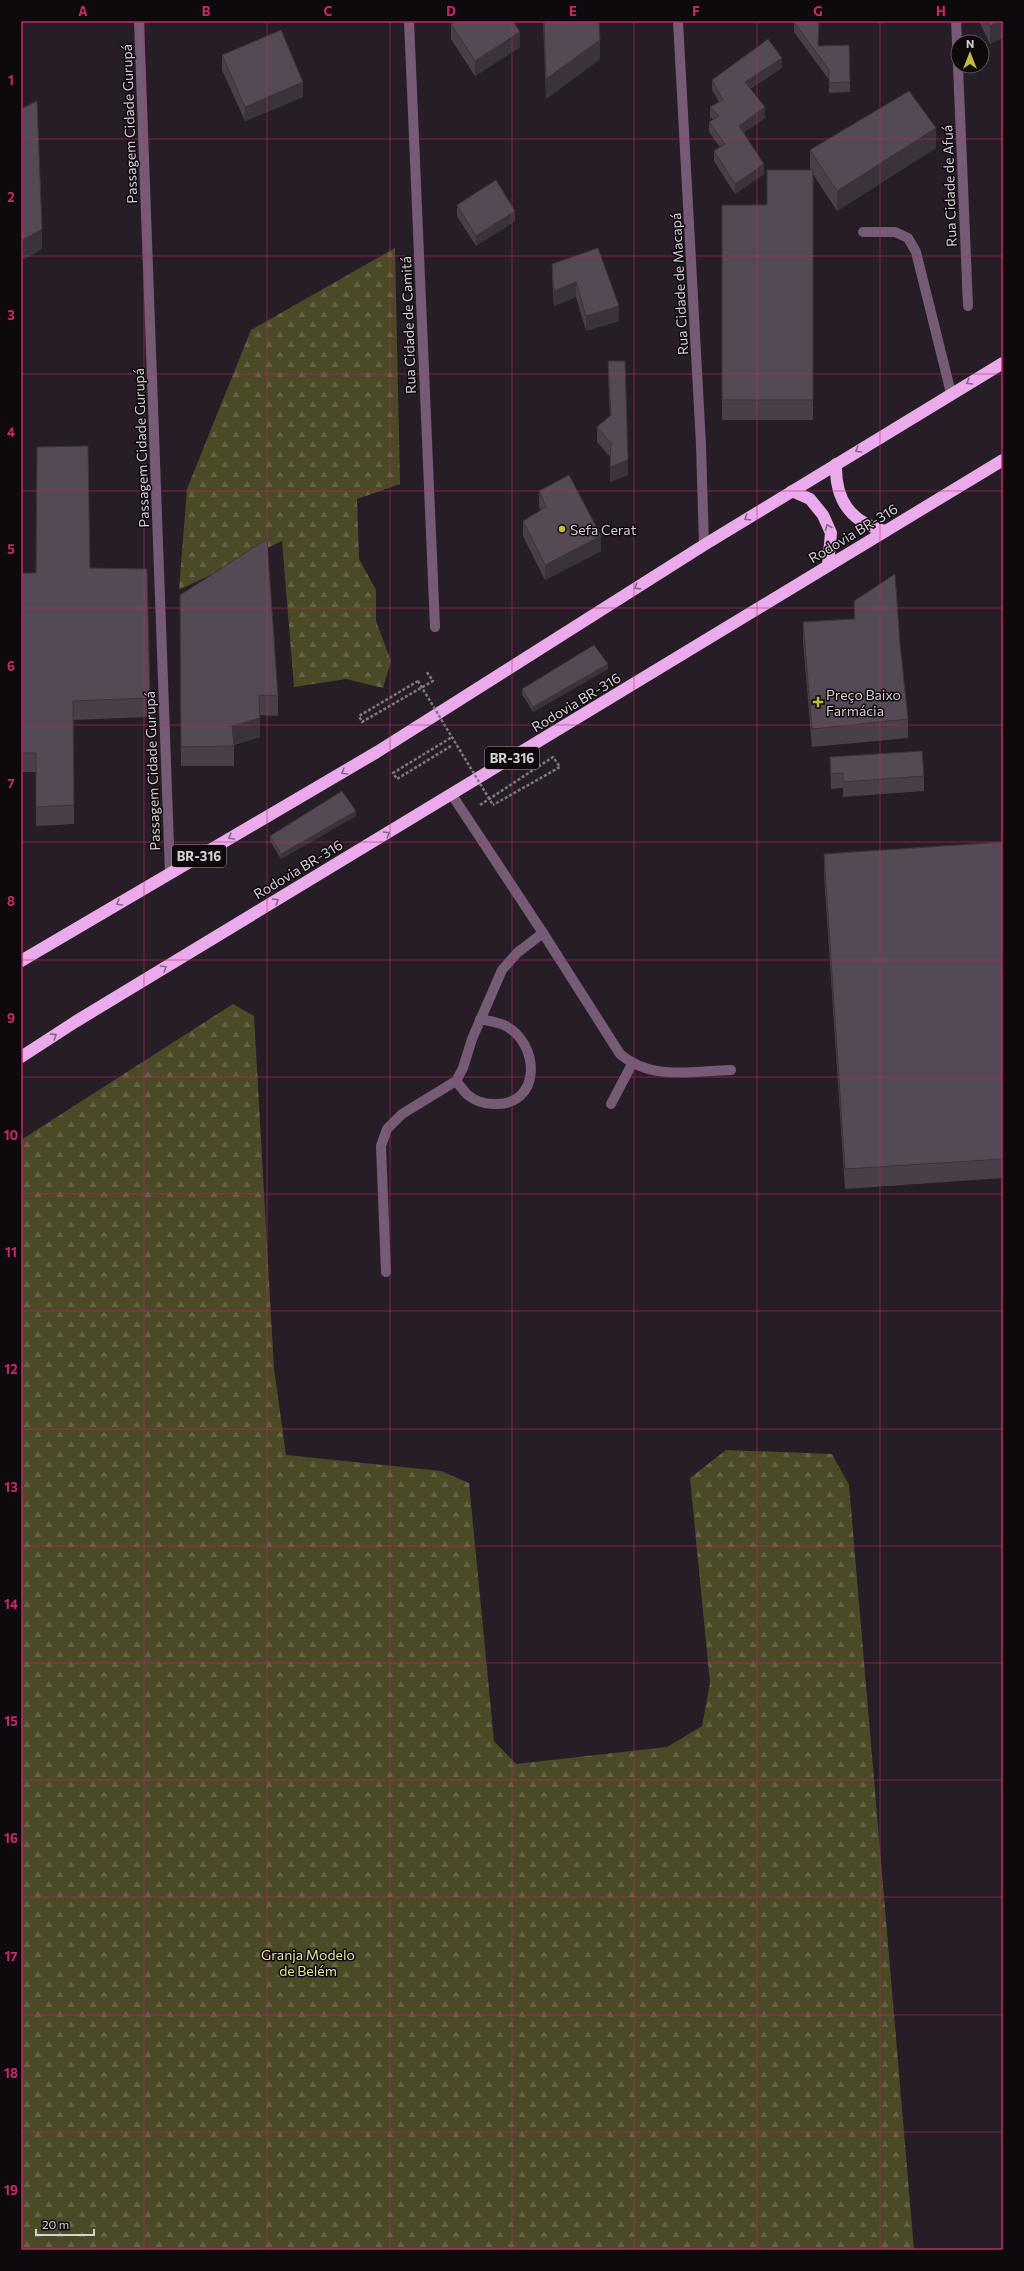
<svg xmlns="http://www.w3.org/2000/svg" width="1024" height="2271" font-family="Commissioner,sans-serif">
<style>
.forest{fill:url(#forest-firs)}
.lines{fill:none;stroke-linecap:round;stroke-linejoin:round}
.path{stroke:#807880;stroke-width:2.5;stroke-dasharray:3 2;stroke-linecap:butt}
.minor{stroke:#755b75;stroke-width:10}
.highway{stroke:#ebaaeb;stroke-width:12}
.path-bridge{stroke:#807880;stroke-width:2.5;stroke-dasharray:3 2;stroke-linecap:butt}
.wall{fill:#483f48}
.shaded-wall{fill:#3b333b}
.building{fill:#544954;stroke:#3b333b}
.oneway{stroke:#876287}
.grid{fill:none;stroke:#c42a67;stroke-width:1;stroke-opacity:0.55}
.poi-dot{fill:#c4bc3e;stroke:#0d090d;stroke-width:1.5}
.labels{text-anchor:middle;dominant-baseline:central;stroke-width:3;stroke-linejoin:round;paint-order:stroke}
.shield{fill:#0d090d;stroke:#9a949a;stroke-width:1}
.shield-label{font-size:13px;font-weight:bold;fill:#d6cfd6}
.street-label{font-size:14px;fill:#d6cfd6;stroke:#0d090d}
.poi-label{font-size:14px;fill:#d6cfd6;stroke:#0d090d;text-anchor:start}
.park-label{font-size:14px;fill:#e7e4a2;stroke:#0d090d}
.neatline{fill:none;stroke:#c42a67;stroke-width:1.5}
.grid-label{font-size:13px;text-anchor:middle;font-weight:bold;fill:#c42a67}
</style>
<defs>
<pattern id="forest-firs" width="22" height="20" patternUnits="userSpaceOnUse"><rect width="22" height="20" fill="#4c4a26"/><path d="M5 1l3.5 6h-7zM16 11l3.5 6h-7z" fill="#656345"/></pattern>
</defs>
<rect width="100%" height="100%" fill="#271d27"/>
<g class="forest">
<polygon points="395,248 400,484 357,499 359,559 376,590 376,621 391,661 383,688 346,679 294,687 282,541 179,590 187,489 251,330"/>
<polygon points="233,1004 254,1016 274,1369 286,1455 441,1471 469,1483 494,1741 516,1764 667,1747 702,1726 710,1683 690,1478 726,1450 832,1454 849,1485 914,2250 21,2250 21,1140"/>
</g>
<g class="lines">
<g class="path">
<polyline points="418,681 359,716 362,722 433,681 426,671"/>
<polyline points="451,746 397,779 393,773 452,737"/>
<polyline points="480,805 553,757 560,767 493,805"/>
</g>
<g class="minor">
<polyline points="139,21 170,873"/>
<polyline points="409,21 435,627"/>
<polyline points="678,21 701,445 704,545"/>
<polyline points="956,21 958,64"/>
<polyline points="958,66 968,306"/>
<polyline points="863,232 895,232 908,238 916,252 951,393"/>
<polyline points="452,795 543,933"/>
<path d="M480,1019c8,2 17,3 24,6 37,18 38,82 -11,79 -9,0 -18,-3 -25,-9 -5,-4 -8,-10 -12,-14l7,-13 9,-29 30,-69 15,-17 26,-20 77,121c31,27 73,17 111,16"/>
<polyline points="611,1104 632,1064"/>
<polyline points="386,1272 381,1146 387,1129 402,1114 456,1081"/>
</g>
<g class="highway">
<path d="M836,464c-1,36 14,58 49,67"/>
<polyline points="792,491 810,499 823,515 831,533 828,565"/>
<polyline points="21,961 377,752 704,545 1003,363"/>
<polyline points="21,1057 75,1022 1003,460"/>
</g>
<polyline class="path-bridge" points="418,681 493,805"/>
</g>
<g class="wall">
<polygon points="543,21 599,21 600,59 546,99"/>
<polygon points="979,21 1003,21 990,44"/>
<polygon points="794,22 819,46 850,82 850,92 829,93 829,80 794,32"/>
<polygon points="451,24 520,47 475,76 451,39"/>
<polygon points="222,55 303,97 245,121 222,70"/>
<polygon points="782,68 750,89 765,118 744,132 764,174 735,194 714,161 714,151 720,147 709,132 709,122 713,120 710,117 710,107 719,102 712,90 712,80"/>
<polygon points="936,148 837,211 813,174 813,420 722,420 722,205 767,205 811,170 810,169 810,150"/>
<polygon points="457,205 515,221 476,246 457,216"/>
<polygon points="598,248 619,321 586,331 576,297 554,306 552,279 552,264"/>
<polygon points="608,361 628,475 610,482 611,458 597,442 597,427 610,416 608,376"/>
<polygon points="539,491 601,551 545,580 523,536 523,521 541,510 539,506"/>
<polygon points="90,568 150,698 150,717 73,720 74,824 36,826 36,772 21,772 21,573 36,573"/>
<polygon points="180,595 278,696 278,716 260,715 260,737 234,745 234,766 181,766"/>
<polygon points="854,601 900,644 908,719 908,738 812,747 803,641 803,622 854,619"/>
<polygon points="608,669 533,712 522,694 522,689"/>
<polygon points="830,757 924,776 924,791 843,797 843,788 831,789"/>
<polygon points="356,816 281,859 270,841 270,836"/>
<polygon points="1003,842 1003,1178 845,1189 824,874 824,854"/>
</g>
<g class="shaded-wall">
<polygon points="1000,21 1003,21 1003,38 990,44 990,26"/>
<polygon points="520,32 520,47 475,76 475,61"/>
<polygon points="600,40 600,59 546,99 546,79"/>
<polygon points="782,58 782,68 745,92 745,82"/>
<polygon points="303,82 303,97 245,121 245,107"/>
<polygon points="765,107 765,118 739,136 739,126"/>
<polygon points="936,128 936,148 837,211 837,191"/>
<polygon points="764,164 764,174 735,194 735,184"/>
<polygon points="515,211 515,221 476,246 476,236"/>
<polygon points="42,229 42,249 21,261 21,241"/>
<polygon points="576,282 576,297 554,306 554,291"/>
<polygon points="619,306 619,321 586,331 586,316"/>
<polygon points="628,460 628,475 610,482 610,467"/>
<polygon points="601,536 601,551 545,580 545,565"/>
<polygon points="608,664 608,669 533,712 533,707"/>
<polygon points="260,718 260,737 232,745 232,726"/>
<polygon points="356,811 356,816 281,859 281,854"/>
</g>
<g class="building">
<polygon points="456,21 513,21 520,32 475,61 451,24"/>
<polygon points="544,21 599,21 600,40 546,79"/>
<polygon points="795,21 819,21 818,46 849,45 850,82 829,83 829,70 794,22"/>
<polygon points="987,21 1000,21 990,26"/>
<polygon points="281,30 303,82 245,107 222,55"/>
<polygon points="768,39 782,58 745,82 765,107 739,126 764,164 735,184 714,151 725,144 709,122 719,116 710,107 723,100 712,80"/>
<polygon points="909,91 936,128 837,191 810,150"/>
<polygon points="37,101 42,229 21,241 21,109"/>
<polygon points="767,170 813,170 813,400 722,400 722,205 767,205"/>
<polygon points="496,180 515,211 476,236 457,205"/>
<polygon points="598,248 619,306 586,316 576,282 554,291 552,264"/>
<polygon points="608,361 625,361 628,460 610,467 611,443 597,427 611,415"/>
<polygon points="88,446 90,568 147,569 150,698 73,701 74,805 36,807 36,753 21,753 21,573 36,573 37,447"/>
<polygon points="569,475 601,536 545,565 523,521 546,507 539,491"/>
<polygon points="267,539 278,696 259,695 260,718 232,726 234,746 181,747 180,595"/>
<polygon points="895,574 900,644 908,719 812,729 803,622 855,619 854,601"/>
<polygon points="594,645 608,664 533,707 522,689"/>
<polygon points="922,751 924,776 843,782 843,773 831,774 830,757"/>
<polygon points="342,791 356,811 281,854 270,836"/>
<polygon points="1003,842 1003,1159 845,1169 824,854"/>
</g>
<defs><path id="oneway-chevron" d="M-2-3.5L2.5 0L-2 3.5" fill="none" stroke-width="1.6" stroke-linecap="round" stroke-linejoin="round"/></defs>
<g class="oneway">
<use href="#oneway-chevron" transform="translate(969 382) rotate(150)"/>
<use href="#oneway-chevron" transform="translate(858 450) rotate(149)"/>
<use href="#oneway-chevron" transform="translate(747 518) rotate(148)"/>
<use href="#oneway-chevron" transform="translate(828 527) rotate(-113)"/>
<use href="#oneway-chevron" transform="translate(637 587) rotate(148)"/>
<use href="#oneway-chevron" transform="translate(344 772) rotate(150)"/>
<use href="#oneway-chevron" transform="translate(387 834) rotate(-31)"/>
<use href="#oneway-chevron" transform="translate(231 837) rotate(150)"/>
<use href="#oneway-chevron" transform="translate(276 901) rotate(-31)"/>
<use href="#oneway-chevron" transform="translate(119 903) rotate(149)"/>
<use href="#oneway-chevron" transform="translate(164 968) rotate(-31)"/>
<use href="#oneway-chevron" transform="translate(54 1036) rotate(-33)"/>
</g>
<path class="grid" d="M144,21v2229M267,21v2229M390,21v2229M512,21v2229M634,21v2229M757,21v2229M880,21v2229M21,139h982M21,256h982M21,374h982M21,491h982M21,608h982M21,725h982M21,842h982M21,960h982M21,1077h982M21,1194h982M21,1311h982M21,1429h982M21,1546h982M21,1663h982M21,1780h982M21,1897h982M21,2015h982M21,2132h982"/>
<g class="poi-dot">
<circle cx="562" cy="529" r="4"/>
<path d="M816 696h4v4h4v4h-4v4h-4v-4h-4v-4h4z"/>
</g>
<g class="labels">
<g class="shield">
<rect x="485" y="747" width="54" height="22" rx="3"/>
<rect x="172" y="845" width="54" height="22" rx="3"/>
</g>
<g class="shield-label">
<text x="512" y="758">BR-316</text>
<text x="199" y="856">BR-316</text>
</g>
<g class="street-label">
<text transform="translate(129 124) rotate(-92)">Passagem Cidade Gurupá</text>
<text transform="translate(949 186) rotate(-92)">Rua Cidade de Afuá</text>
<text transform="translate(679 284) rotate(-93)">Rua Cidade de Macapá</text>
<text transform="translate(408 325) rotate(-92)">Rua Cidade de Camitá</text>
<text transform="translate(141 448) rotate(-92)">Passagem Cidade Gurupá</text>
<text transform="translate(853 533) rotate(-31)">Rodovia BR-316</text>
<text transform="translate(576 702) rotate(-31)">Rodovia BR-316</text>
<text transform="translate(152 771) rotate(-92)">Passagem Cidade Gurupá</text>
<text transform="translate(298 869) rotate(-31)">Rodovia BR-316</text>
</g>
<g class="poi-label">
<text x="570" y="529">Sefa Cerat</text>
<text x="826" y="694">Preço Baixo<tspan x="826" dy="16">Farmácia</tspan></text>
</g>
<g class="park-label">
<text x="308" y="1954">Granja Modelo<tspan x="308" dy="16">de Belém</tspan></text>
</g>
</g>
<rect width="1024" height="2271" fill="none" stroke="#0d090d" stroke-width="44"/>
<g transform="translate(970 54)"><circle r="19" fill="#0d090d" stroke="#5d585d"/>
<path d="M0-3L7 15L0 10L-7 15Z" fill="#c4bc3e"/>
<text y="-6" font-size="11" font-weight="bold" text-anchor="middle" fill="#d6cfd6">N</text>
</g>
<path d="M36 2229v6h58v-6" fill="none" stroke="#d6cfd6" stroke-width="2"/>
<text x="42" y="2229" font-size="12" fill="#d6cfd6" stroke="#0d090d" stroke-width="3" paint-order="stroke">20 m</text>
<rect x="22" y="22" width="980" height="2227" class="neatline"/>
<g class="grid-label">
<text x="83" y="16">A</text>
<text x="206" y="16">B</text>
<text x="328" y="16">C</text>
<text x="451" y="16">D</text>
<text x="573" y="16">E</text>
<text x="696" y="16">F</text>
<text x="818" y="16">G</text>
<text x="941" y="16">H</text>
<text x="11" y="85">1</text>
<text x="11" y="202">2</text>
<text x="11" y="320">3</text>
<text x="11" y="437">4</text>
<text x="11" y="554">5</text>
<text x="11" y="671">6</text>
<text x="11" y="788">7</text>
<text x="11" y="906">8</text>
<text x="11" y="1023">9</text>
<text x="11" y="1140">10</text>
<text x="11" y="1257">11</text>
<text x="11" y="1374">12</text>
<text x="11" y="1492">13</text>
<text x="11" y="1609">14</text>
<text x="11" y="1726">15</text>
<text x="11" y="1843">16</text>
<text x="11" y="1961">17</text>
<text x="11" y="2078">18</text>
<text x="11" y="2195">19</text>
</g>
</svg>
